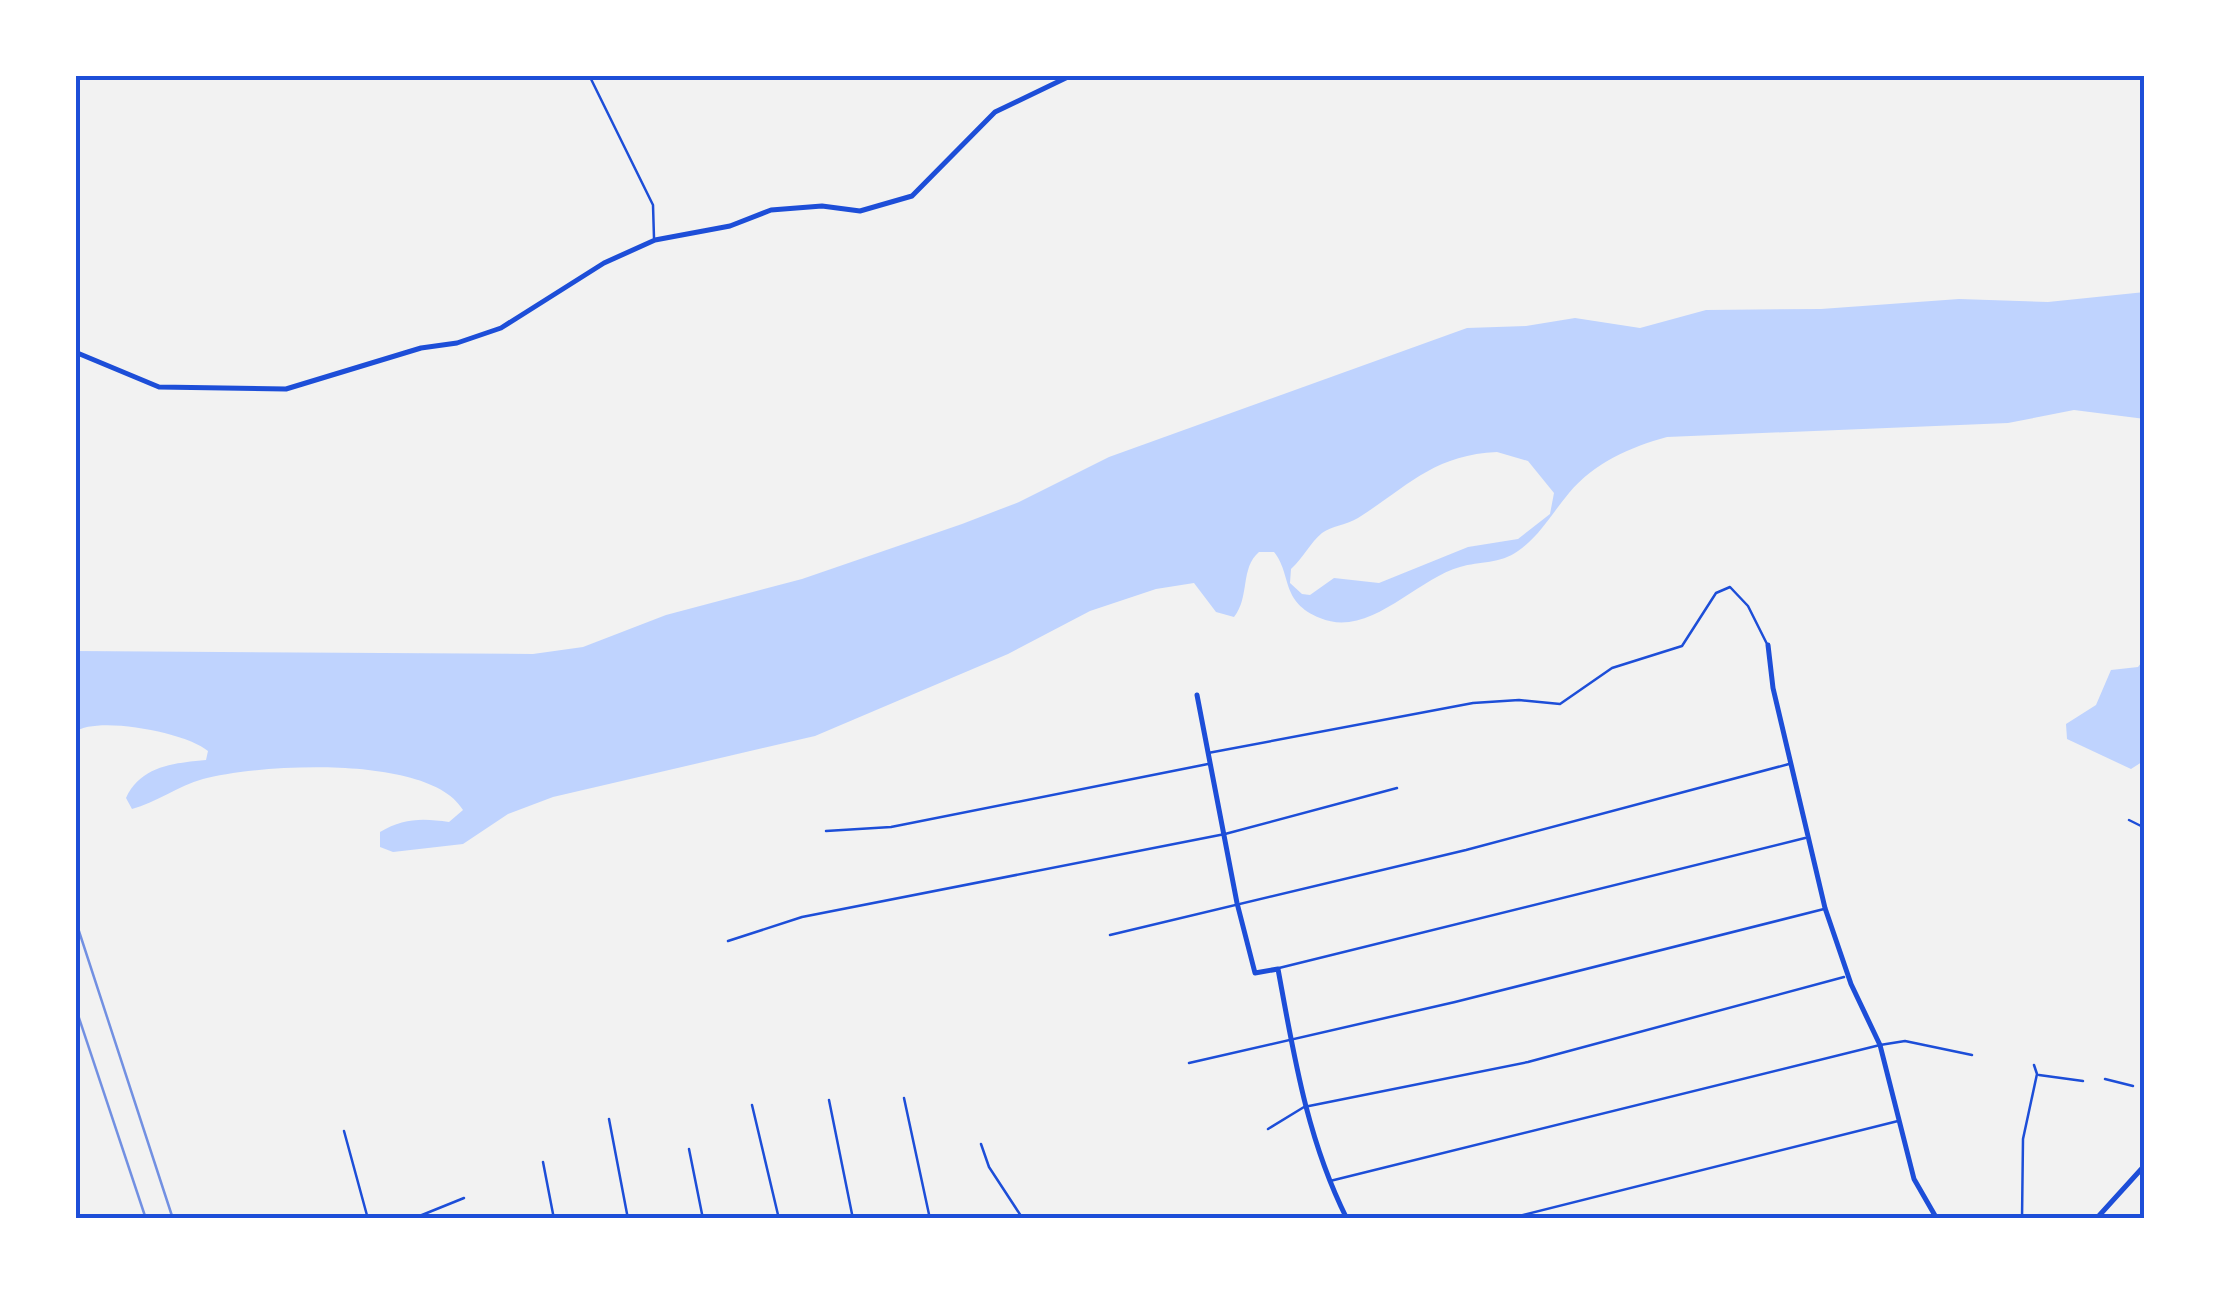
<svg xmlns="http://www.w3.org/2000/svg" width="2220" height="1294" font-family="Lato,sans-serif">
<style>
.water{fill:#bfd3fe;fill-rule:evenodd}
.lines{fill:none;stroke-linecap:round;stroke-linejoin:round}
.service{stroke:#1d4ed8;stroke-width:2.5}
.minor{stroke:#1d4ed8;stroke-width:5}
.rail{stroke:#7290e2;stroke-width:2.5}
.neatline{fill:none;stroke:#1d4ed8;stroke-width:4}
</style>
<rect width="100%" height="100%" fill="#f2f2f2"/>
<g class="water">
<path d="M2145,292v127l-71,-9 -66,13 -341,14c-37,10 -73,26 -98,56 -17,20 -29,43 -51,58 -18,13 -38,10 -58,16 -44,12 -91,72 -140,51 -40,-16 -28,-44 -46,-66h-15c-19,16 -9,45 -25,65l-18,-5 -22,-29 -38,6 -66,22 -82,43 -193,82 -262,61 -45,17 -45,30 -70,8 -13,-5v-15c23,-14 43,-14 69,-10l14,-12c-33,-56 -204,-46 -260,-31 -25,7 -48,24 -71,30l-6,-11c15,-33 50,-35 80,-38l2,-9c-20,-18 -111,-36 -133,-19v-81l458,3 50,-7 83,-32 136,-36 160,-55 57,-22 90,-45 358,-129 59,-2 49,-8 65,10 66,-18 115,-1 138,-10 89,3zM1497,452l31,9 26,32 -4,21 -32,25 -50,8 -89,36 -45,-5 -24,17 -8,-1 -12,-11 1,-14c12,-11 19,-26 31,-36 9,-7 25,-8 36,-15 49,-31 75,-63 139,-66z"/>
<polygon points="2145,658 2145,760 2131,769 2067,739 2066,724 2096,705 2111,670 2138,667"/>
</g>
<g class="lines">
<g class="service">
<polyline points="589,75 653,205 654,238"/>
<polyline points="1208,753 1473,703 1519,700 1560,704 1612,668 1682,646 1716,593 1730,587 1748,606 1767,644"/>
<polyline points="2129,820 2145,828"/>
<polyline points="826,831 891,827 1208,764"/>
<polyline points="1110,935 1466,850 1789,764"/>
<polyline points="728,941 802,917 1225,834 1397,788"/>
<polyline points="1279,968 1805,838"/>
<polyline points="1189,1063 1455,1002 1824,909"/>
<polyline points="2039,1075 2083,1081"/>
<polyline points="2105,1079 2133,1086"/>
<polyline points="904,1098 930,1219"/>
<polyline points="829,1100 853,1219"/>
<polyline points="752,1105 779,1219"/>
<polyline points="609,1119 628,1219"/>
<polyline points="1268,1129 1304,1107 1528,1062 1844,977"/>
<polyline points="344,1131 368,1219"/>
<polyline points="981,1144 989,1167 1023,1219"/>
<polyline points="689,1149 703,1219"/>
<polyline points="543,1162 554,1219"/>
<polyline points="1330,1181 1880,1045 1905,1041 1972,1055"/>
<polyline points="412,1219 464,1198"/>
<polyline points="1507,1219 1898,1121"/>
<polyline points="2022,1219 2023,1139 2037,1074 2034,1065"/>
</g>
<g class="minor">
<polyline points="75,352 159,387 286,389 421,348 457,343 501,328 604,263 655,240 730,226 771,210 822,206 860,211 912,196 995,112 1072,75"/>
<polyline points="1768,645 1773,688 1825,908 1851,984 1880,1045 1914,1179 1937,1219"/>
<path d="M1197,695l40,208 18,70 23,-4c16,87 29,170 69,250"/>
<polyline points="2096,1219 2145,1165"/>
</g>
<g class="rail">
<polyline points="75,919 173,1219"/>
<polyline points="75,1006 146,1219"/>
</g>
</g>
<rect width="2220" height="1294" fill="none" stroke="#ffffff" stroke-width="155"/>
<rect x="78" y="78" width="2064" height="1138" class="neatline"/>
</svg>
